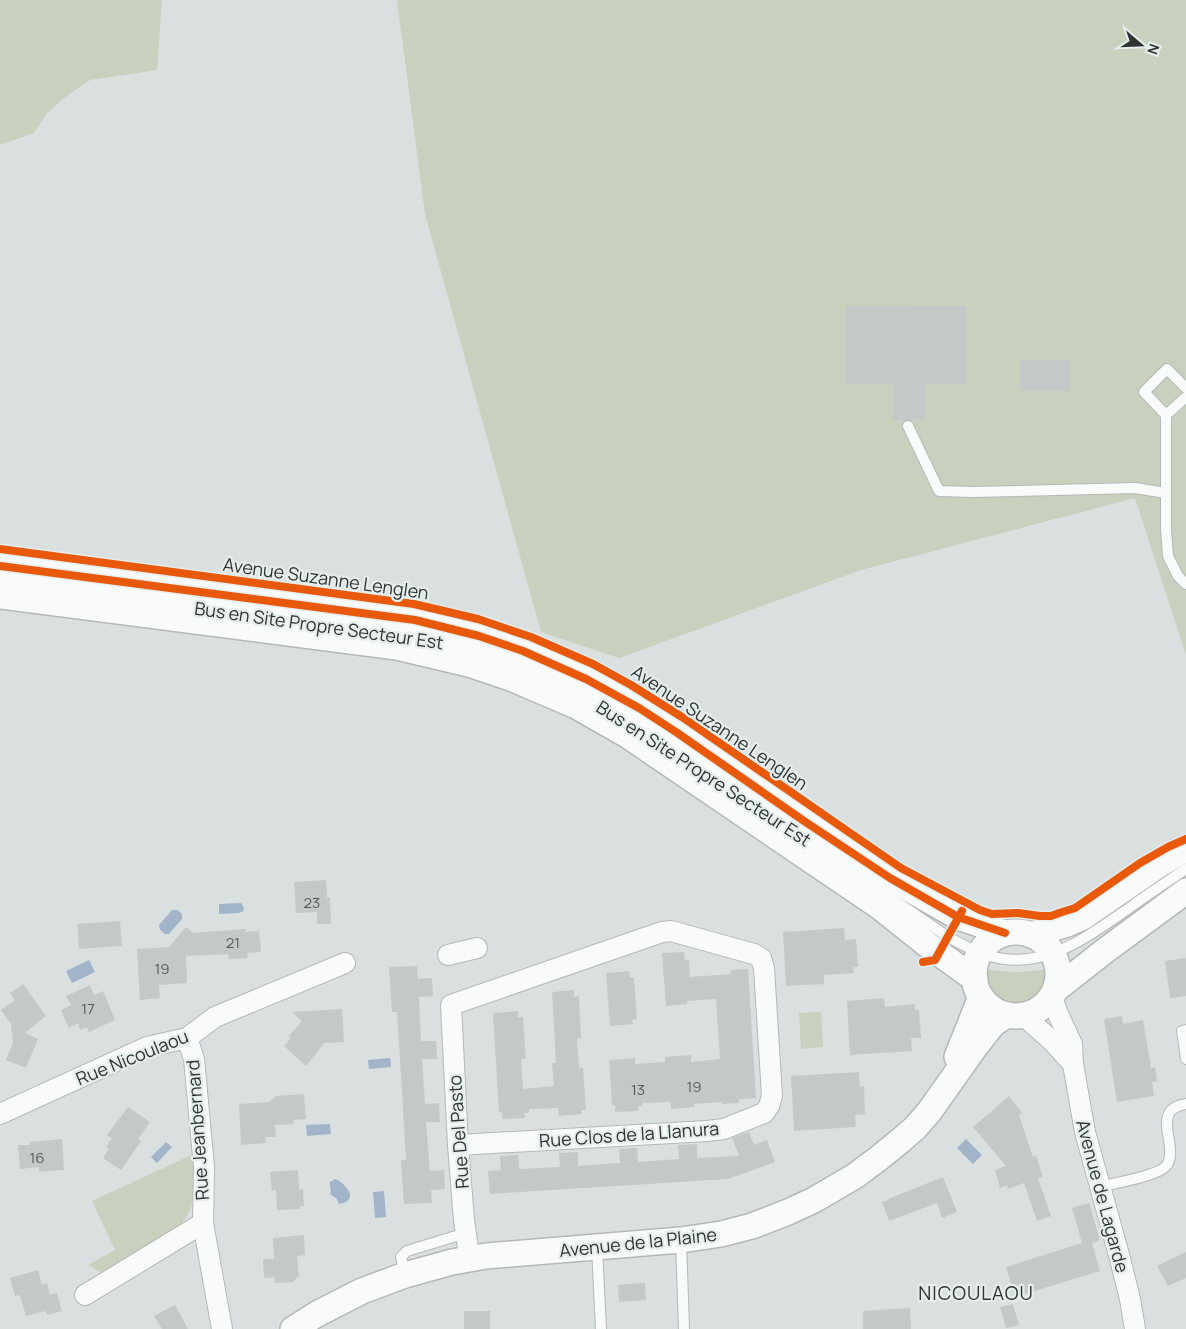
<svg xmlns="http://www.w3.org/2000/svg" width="1186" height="1329" font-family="Manrope,sans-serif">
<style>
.green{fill:#c7d1bd}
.water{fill:#a1b4c9}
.building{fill:#c4c8c8}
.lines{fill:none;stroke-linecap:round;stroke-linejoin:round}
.service-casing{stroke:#b5b8b8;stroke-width:12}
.minor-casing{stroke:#b5b8b8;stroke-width:22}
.tertiary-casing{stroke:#b5b8b8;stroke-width:28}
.service{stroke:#f9fafa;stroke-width:10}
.minor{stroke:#f9fafa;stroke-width:20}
.tertiary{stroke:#f9fafa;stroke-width:25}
.cycleway-casing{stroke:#e5eeed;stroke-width:11}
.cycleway{stroke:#e8590c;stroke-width:8}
.labels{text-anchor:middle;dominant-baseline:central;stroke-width:4.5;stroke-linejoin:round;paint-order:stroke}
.number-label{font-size:15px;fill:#575a5a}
.street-label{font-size:18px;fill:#303333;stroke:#e5eeed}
.neighbourhood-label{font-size:19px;letter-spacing:1px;fill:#303333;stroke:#e5eeed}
</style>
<rect width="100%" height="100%" fill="#dadfdf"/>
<g class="green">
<polygon points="0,0 162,0 157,70 90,80 65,97 47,113 34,133 0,145"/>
<polygon points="397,0 1186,0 1186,655 1135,498 861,570 619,658 541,632 425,214"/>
<path d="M985,969c22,4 41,4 63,0 1,7 0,12 -3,19 -13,34 -65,20 -60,-19z"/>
<polygon points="821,1012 823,1047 801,1049 799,1013"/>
<path d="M194,1154c0,29 5,50 -15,73l-71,44 -8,1 -12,-7 27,-15 -23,-49z"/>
</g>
<g class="water">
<polygon points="241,903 244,908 243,911 239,913 219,914 219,904"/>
<polygon points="172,910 177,910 182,914 182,919 169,934 165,934 160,930 159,925"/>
<polygon points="89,960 95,972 72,983 66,971"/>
<polygon points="390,1058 391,1067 369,1069 368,1060"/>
<polygon points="330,1124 331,1134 307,1136 306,1125"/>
<polygon points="966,1139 982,1155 973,1164 957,1148"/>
<polygon points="166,1142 172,1147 157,1163 151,1157"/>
<path d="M335,1179c7,2 11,8 15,14 1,8 -5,10 -11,11l-2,-5 -7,-5c2,-5 -1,-8 0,-12z"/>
<polygon points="384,1191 386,1217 375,1218 373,1192"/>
</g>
<g class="building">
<polygon points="966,306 966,384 925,384 925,419 893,420 893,384 846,384 846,307"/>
<polygon points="1020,360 1069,360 1070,391 1020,391"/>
<polygon points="326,880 327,898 330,897 331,924 317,924 317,912 296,913 294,882"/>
<polygon points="120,921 122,946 79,949 77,924"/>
<polygon points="186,927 193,933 246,929 246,932 259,931 261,952 247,953 248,958 229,959 228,954 186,956 187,983 159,985 160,998 140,1000 137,949 169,947"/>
<polygon points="844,928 845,940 856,939 858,967 853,967 854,973 824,975 824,984 786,986 783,932"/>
<polygon points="684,952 685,960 689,960 690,977 731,974 731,970 748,969 756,1098 739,1099 739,1103 722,1104 722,1102 694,1104 694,1107 671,1109 671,1102 642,1103 642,1106 638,1106 638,1111 615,1112 615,1105 612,1105 609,1060 635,1058 635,1064 665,1062 665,1057 691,1055 691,1062 720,1059 716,999 687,1001 687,1004 666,1006 662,953"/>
<polygon points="1186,958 1186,996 1170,998 1165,961"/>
<polygon points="417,966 418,979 432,978 433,996 419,997 421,1041 436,1041 437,1059 422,1059 425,1104 439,1103 440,1122 426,1122 430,1171 444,1170 445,1189 431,1190 432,1203 404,1204 401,1160 406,1160 402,1092 397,1012 392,1012 389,967"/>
<polygon points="629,971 630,978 634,977 637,1019 632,1020 633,1024 610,1026 606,973"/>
<polygon points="23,984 46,1016 25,1033 38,1039 26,1068 6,1060 13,1043 11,1024 1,1010 15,1000 10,993"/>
<polygon points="90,985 94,995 103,991 115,1020 89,1032 87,1027 80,1030 78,1023 69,1028 61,1010 71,1005 66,996"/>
<polygon points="574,990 574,997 579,996 581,1038 577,1039 579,1068 583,1068 586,1110 581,1110 582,1114 559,1116 558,1108 529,1109 529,1113 524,1113 525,1118 502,1119 502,1112 499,1112 493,1013 518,1011 518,1017 523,1017 526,1059 521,1059 523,1089 554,1086 552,1063 556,1063 552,992"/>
<polygon points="884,998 885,1007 915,1004 915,1010 919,1010 921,1038 911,1038 912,1051 850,1055 847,1001"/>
<polygon points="342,1009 344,1042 324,1043 306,1066 284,1046 291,1038 289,1036 302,1021 292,1012"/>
<polygon points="1122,1016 1123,1024 1143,1020 1151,1068 1155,1067 1157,1081 1152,1082 1154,1096 1117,1102 1104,1019"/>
<polygon points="859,1072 860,1087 864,1086 865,1114 855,1115 856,1127 794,1131 791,1076"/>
<polygon points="304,1094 306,1119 293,1120 294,1124 275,1125 276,1137 265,1137 266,1143 241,1145 239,1104 269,1102 276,1096"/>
<polygon points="1009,1096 1022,1113 1019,1115 1033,1157 1036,1156 1043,1177 1038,1178 1051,1216 1037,1221 1024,1183 1008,1189 1007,1185 1000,1188 995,1170 1006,1166 973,1127"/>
<polygon points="128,1107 150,1122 138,1139 141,1141 121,1170 103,1158 109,1149 106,1147 112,1138 107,1135"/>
<polygon points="749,1132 754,1145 767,1140 775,1162 728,1179 490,1194 488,1171 501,1170 500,1156 518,1155 519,1169 560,1167 559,1153 578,1152 578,1166 620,1163 619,1149 637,1148 638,1162 679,1159 678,1145 697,1144 697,1158 739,1156 732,1138"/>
<polygon points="62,1139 64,1170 39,1172 39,1167 20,1169 18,1145 30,1145 30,1142"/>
<polygon points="298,1170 299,1190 303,1189 304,1206 300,1206 300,1209 277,1210 276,1190 272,1191 270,1172"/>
<polygon points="943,1177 957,1212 942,1218 937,1203 889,1221 882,1202 889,1200 888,1199"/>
<polygon points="1089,1203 1100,1240 1092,1243 1100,1271 1015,1297 1006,1267 1082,1243 1072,1208"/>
<polygon points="304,1235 305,1255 297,1256 299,1276 293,1282 275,1283 274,1277 264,1278 263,1259 274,1259 273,1238"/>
<polygon points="1186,1252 1186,1278 1168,1286 1157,1266"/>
<polygon points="38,1270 42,1285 47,1283 50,1295 57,1293 62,1311 47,1315 46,1311 26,1316 20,1295 15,1296 10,1278"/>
<polygon points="645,1283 646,1300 619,1302 618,1285"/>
<polygon points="1013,1304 1019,1325 1006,1328 1000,1307"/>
<polygon points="175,1305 188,1329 162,1329 154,1316"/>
<polygon points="910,1308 911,1329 863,1329 863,1311"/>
<rect x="464" y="1311" width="26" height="18"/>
</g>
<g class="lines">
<g class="service-casing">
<g id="service">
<polyline points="1186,388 1167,369 1144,392 1166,415 1186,397"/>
<polyline points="1166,415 1166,493"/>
<polyline points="908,426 939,491 973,492 1135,488 1166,493 1166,529 1168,556 1178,576 1186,584"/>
<path d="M0,581l398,52 33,6 42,11 44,15 63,27 52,29 316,216c13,7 27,15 42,19 54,16 100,-21 142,-50 18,-13 36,-25 54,-37"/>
<polyline points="1186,1030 1182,1031 1186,1059"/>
<path d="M1100,1187c14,-4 58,-11 66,-21 15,-18 -18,-56 20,-62"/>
<polyline points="681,1240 684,1329"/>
<polyline points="597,1248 601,1329"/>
<polyline points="405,1275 401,1257 407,1251 466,1233"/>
</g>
</g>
<g class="minor-casing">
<g id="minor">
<polyline points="448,955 477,948"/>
<polyline points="1052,995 1057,1012 1072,1044 1073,1064 1085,1132 1119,1255 1130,1299 1135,1329"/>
<polyline points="1023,1015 1052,1041 1073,1064"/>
<polyline points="187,1038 194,1059 204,1167 203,1223 222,1329"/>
<polyline points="0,1114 147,1047 187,1038 215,1017 345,963"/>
<polyline points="458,1145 707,1131 724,1129 764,1113 769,1106 772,1096 764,968 761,958 754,954 671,931 662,932 451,1005 458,1145 464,1220 468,1249 468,1258"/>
<polyline points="85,1295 203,1223"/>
</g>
</g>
<g class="tertiary-casing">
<g id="tertiary">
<polyline points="0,566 415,620 479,636 523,651 586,679 639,708 676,732 804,821 890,878 958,917 1005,933"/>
<polyline points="0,596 397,647 469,664 513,679 576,706 627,735 880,907 929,946 975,979"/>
<circle cx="1016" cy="974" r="42"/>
<polyline points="1032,935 1067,924 1083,917 1160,864 1186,849"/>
<polyline points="1055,990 1106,950 1186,891"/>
<polyline points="957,1057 981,997"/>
<polyline points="293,1329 317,1314 362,1291 405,1275 452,1262 486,1256 681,1240 721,1234 752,1226 788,1212 814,1200 855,1176 879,1158 900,1141 915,1128 929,1112 975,1047 993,1024 1007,1015"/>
</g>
</g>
<use href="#service" class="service"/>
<use href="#minor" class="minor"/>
<use href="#tertiary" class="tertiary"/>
<g class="cycleway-casing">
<g id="cycleway">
<polyline points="0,549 414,604 478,619 531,637 593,664 631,685 682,717 901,868 980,910 992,914 1018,913 1040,916 1051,916 1062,912 1075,908 1140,863 1168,847 1186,839"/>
<polyline points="0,566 415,620 479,636 523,651 586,679 639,708 676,732 804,821 890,878 958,917 1005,933"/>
<polyline points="923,962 935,960 962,911"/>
</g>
</g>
<use href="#cycleway" class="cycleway"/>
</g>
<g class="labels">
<g class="number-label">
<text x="312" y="902">23</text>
<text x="233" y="942">21</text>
<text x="162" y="968">19</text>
<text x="88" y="1008">17</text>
<text x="694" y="1086">19</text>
<text x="638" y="1089">13</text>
<text x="37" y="1157">16</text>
</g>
<g class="street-label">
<text transform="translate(326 578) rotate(8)">Avenue Suzanne Lenglen</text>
<text transform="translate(319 625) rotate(8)">Bus en Site Propre Secteur Est</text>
<text transform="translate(720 727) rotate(34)">Avenue Suzanne Lenglen</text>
<text transform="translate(704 773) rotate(33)">Bus en Site Propre Secteur Est</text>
<text transform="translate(132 1057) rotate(-22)">Rue Nicoulaou</text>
<text transform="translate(197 1130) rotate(-94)">Rue Jeanbernard</text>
<text transform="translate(458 1132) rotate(-94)">Rue Del Pasto</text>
<text transform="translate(629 1134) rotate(-4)">Rue Clos de la Llanura</text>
<text transform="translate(1103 1196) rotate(75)">Avenue de Lagarde</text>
<text transform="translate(638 1242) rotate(-6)">Avenue de la Plaine</text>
</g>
<g class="neighbourhood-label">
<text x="976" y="1293">NICOULAOU</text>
</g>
</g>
<g transform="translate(1141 45) rotate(109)" stroke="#e5eeed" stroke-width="4" paint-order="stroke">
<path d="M0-4L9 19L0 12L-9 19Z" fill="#303333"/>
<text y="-8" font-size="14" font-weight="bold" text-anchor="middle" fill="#303333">N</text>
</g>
</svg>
